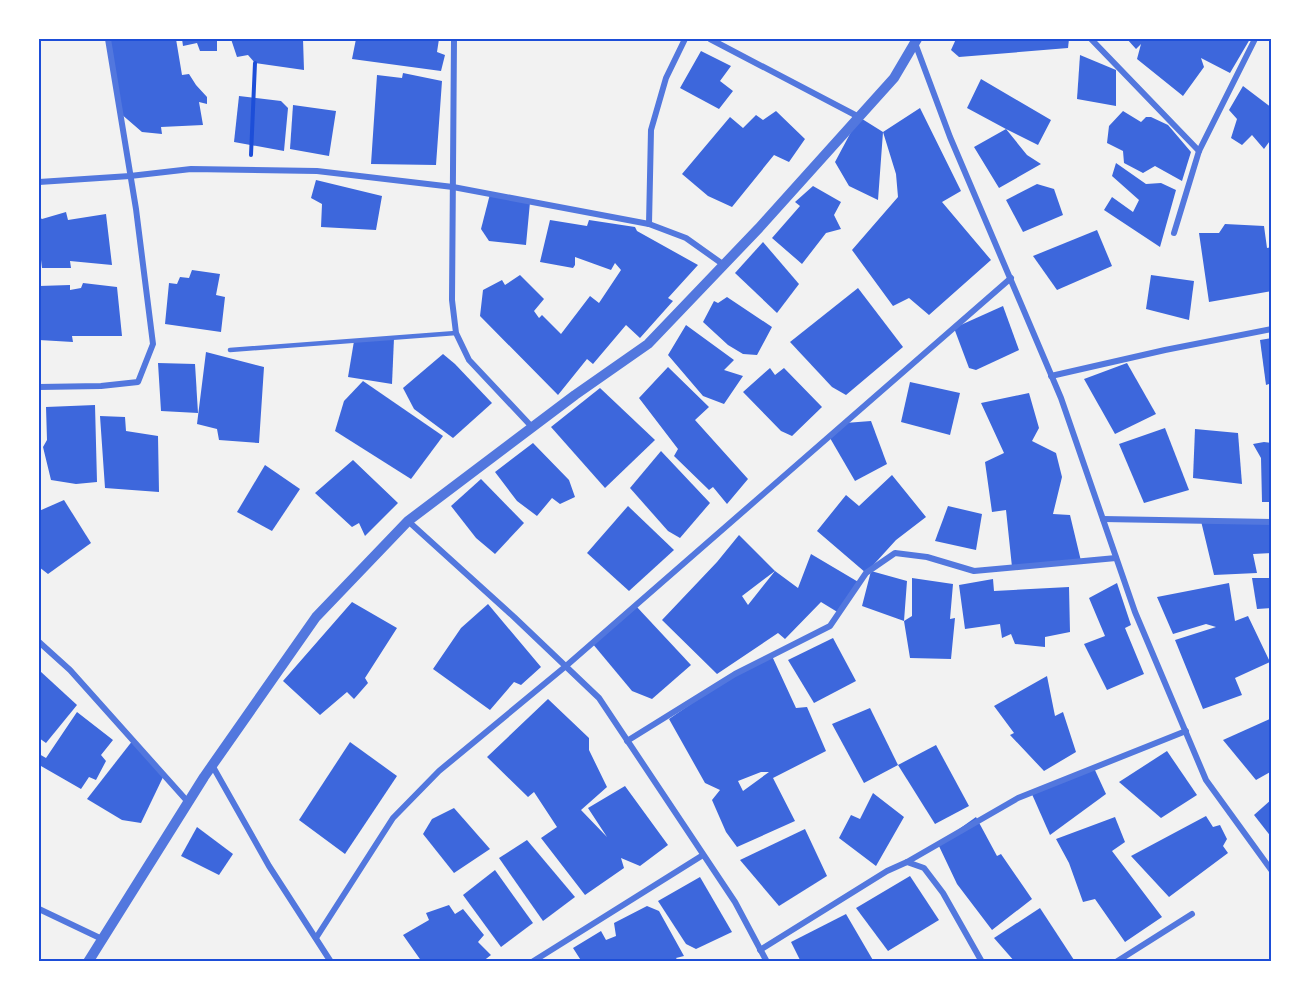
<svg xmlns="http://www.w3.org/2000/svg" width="1311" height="1001" font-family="'PT Sans',sans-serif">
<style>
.building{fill:#3d67dc;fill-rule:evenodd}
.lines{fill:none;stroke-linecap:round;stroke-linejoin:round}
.path{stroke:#1d4ed8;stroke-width:4}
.service{stroke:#5277de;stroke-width:4.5}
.minor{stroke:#5277de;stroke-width:6}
.tertiary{stroke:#5277de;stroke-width:10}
.neatline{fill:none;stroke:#1d4ed8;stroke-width:2}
</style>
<rect width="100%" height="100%" fill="#f2f2f2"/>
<g class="building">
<polygon points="108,39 176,39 182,75 189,74 196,85 207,97 207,104 199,102 203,125 161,127 162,134 142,132 120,113"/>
<polygon points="182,39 217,39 217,51 200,51 197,43 183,46"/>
<polygon points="231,39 303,39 304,70 255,63 248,55 237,57"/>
<polygon points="356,39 439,39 437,52 445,55 441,71 352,59"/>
<polygon points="956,39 1069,39 1068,48 959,57 951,50"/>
<polygon points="1127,39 1250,39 1230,73 1201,58 1204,67 1183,96 1137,59 1141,44 1136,49"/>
<polygon points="701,51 731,66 720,81 733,91 719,109 680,88"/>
<polygon points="1080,55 1116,70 1116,106 1077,99"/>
<polygon points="403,73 442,81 436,165 371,164 377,75 402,78"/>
<polygon points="981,79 1051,120 1038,145 1006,129 1027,155 1041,164 999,188 974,147 1006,129 967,108"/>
<polygon points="1243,86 1272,108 1272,138 1264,149 1252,135 1242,145 1231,138 1237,119 1229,110"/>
<polygon points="239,96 281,101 288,108 284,151 234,142"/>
<polygon points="293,105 336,111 329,156 290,149"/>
<polygon points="920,108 961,191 942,202 991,260 929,315 909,298 893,306 852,250 898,197 896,174 883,132 878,200 849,186 835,162 859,117 883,132"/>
<polygon points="776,111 805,139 789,162 774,155 732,207 708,196 682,174 730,117 743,128 756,115 763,120"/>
<polygon points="1123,111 1141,122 1146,117 1151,117 1168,125 1191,152 1182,181 1155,166 1143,173 1124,163 1123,151 1107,143 1109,126"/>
<polygon points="1116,163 1146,184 1161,183 1176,190 1160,247 1104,210 1112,197 1133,212 1139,200 1112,176"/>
<polygon points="316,180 382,196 376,230 321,227 322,204 311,198"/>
<polygon points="1037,184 1054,189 1063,215 1023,232 1006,200"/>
<polygon points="813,186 841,202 834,215 841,229 826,233 802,264 772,238 800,206 795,202"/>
<polygon points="490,194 530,202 526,245 489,241 481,229"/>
<polygon points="66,212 68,220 106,214 112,265 70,261 71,268 42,268 41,260 39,260 39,217 42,219"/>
<polygon points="550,220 587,226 589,220 635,227 637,231 698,265 668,298 673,301 640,338 626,325 593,364 587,359 558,395 480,316 483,290 502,280 505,285 520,275 544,299 534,311 539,318 542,315 561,334 590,296 599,303 621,270 615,263 611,270 575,257 575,265 573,268 540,262"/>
<polygon points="1225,224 1264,226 1267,248 1272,247 1272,291 1209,302 1199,233 1219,233"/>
<polygon points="1097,230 1112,266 1057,290 1033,256"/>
<polygon points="763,242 799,284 777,313 735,273"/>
<polygon points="192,270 220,274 216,295 225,297 221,332 165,324 169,283 177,284 180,277 189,278"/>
<polygon points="1151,275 1194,281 1189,320 1146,309"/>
<polygon points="83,283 117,287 122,336 72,336 73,342 39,340 39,286 70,285 70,290 81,288"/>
<polygon points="858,288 903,347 846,395 832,387 790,342"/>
<polygon points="727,297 772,327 757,355 743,354 728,345 703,322 714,301 718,303"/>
<polygon points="1003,306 1019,350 976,370 969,368 954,328"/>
<polygon points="686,325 734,360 724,370 743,376 724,404 703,396 668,355"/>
<polygon points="394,338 392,384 348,377 354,341"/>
<polygon points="1272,338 1272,383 1266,385 1260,340"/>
<polygon points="206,352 264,367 259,443 219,440 217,429 197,424"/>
<polygon points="443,354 455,364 492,403 453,438 414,409 403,388"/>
<polygon points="158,363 195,364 198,413 161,411"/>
<polygon points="1127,363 1156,414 1115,434 1084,379"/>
<polygon points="668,367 709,407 695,420 748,479 727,504 713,487 709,490 674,456 678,449 639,398"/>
<polygon points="770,368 775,375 784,368 822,407 792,436 781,431 743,392"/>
<polygon points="363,381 443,436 411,479 335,431 344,401"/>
<polygon points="910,382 960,393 950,435 901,422"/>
<polygon points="600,388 655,440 605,488 551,427"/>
<polygon points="1029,393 1039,428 1032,441 1056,453 1062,477 1053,514 1070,515 1081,561 1012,567 1006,510 992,512 985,462 1004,453 981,403"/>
<polygon points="95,405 97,482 76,484 51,480 43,447 47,440 46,407"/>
<polygon points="100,416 125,417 126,431 158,436 159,492 105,488"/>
<polygon points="871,421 887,464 855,481 830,438 845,423"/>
<polygon points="1165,428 1189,490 1144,503 1119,444"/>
<polygon points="1195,429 1238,433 1242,484 1193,478"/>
<polygon points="1264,442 1272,443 1272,502 1262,502 1261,458 1253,444"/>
<polygon points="533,443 569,480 575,497 560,504 552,498 537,516 517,501 495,472"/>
<polygon points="661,451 710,503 680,538 668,531 630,488"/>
<polygon points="353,460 398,503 365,536 359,523 352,527 315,493"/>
<polygon points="265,465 300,489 272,531 237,512"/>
<polygon points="892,475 926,517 896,540 866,573 817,531 846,495 859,506"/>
<polygon points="481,479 524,523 495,554 476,538 451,506"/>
<polygon points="64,500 91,543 48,574 39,567 39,511"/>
<polygon points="628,506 674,550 629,591 587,553"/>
<polygon points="948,506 982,514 976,550 935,541"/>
<polygon points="1201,521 1272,522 1272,553 1253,554 1257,573 1214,575"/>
<polygon points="739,535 775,571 742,596 748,605 775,571 798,588 811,554 860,583 839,613 821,602 785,639 778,633 717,674 662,620 717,562"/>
<polygon points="871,571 907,581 904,621 912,616 912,578 953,584 950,619 955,618 951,659 910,658 904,621 862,606"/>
<polygon points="1252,578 1272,578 1272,608 1257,609"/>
<polygon points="993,579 994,591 1069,587 1070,632 1045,637 1045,647 1015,644 1011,634 1002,638 1000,624 965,629 959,585"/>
<polygon points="1117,583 1131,625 1125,628 1144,674 1107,690 1084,644 1105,636 1089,598"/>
<polygon points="1229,583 1235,621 1248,616 1270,662 1235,678 1242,695 1203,709 1175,640 1216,627 1206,624 1173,634 1157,597"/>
<polygon points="352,602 397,628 365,678 368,683 354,699 347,692 320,715 283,681"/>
<polygon points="488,604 541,667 521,685 514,682 490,710 433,669 461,628"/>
<polygon points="636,606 691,665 652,699 632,691 592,643"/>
<polygon points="833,638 856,681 814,703 788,660"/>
<path d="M772,656l24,52 11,-1 19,44 -53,27 22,43 -58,26 -11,-15 -14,-32 8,-10 -15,-7 -36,-64 48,-33zM761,772h8l-26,19 -5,-10z"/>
<polygon points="40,671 77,705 46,743 39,738"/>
<polygon points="1047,676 1055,716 1063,712 1076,752 1044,771 1010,735 1014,733 994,706"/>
<polygon points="548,699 589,738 589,750 607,787 581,810 607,837 588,808 625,786 668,845 640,866 621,858 624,868 585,895 541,838 557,827 534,792 528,797 487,757"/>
<polygon points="870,708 898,765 864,783 832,724"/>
<polygon points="77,712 113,740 101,755 106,761 96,780 89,777 81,789 41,766 39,769 39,754 46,758"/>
<polygon points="1272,718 1272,771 1256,780 1223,740"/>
<polygon points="133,740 164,775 141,823 122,820 87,799"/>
<polygon points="350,742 397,776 345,854 299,820"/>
<polygon points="936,745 969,806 935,824 898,765"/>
<polygon points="1167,751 1197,795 1161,818 1119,782"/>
<polygon points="1094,768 1106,794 1050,835 1031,792"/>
<polygon points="873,793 904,817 876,866 839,838 851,815 860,819"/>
<polygon points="1272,799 1272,838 1254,815"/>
<polygon points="454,808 490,849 454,873 423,834 432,819"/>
<polygon points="1206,816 1213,827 1220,825 1227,839 1223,846 1228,853 1169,897 1131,856"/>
<polygon points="976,817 997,856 1001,854 1032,899 992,930 957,884 938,844"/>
<polygon points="1115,817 1125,842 1112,851 1162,917 1125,942 1095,899 1083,902 1069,863 1056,839"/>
<polygon points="197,827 233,854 219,875 181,856"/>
<polygon points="805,829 827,876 779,906 740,860"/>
<polygon points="527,840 575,897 543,921 499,858"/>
<polygon points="495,870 533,923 501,947 463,895"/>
<polygon points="910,876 939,920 888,951 856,908"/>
<polygon points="700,877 732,932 696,949 686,944 658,901"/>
<polygon points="449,905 455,914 463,909 484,935 478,942 491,955 482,962 422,962 403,935 429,920 426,913"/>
<polygon points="647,906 659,911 684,956 676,958 679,962 582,962 573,948 601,931 606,940 616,936 614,923"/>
<polygon points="1040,908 1074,960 1071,962 1015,962 994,938"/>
<polygon points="846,914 874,962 801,962 791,942"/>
</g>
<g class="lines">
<polyline class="path" points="251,155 255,63"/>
<polyline class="service" points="230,350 456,333"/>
<g class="minor">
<polyline points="454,39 452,300 456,333 469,360 532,427"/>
<polyline points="710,39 859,117"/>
<polyline points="1091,39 1199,151"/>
<polyline points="915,43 950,137 1061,398 1135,612 1206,780 1272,871"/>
<polyline points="39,182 130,176 191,169 317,171 453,187 649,224 686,238 724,265"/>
<polyline points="649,224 651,130 666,78 685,39"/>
<polyline points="1174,233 1199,151 1255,39"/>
<polyline points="1051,376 1165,350 1272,329"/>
<polyline points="39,387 101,386 138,382 153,344 136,209 108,39"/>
<polyline points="1103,519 1272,522"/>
<polyline points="408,521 514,617 599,698 735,902 767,962"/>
<polyline points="39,642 70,670 188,802"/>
<polyline points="627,741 735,674 830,626 866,573 895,553 927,557 974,571 1116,558"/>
<polyline points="212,765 269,866 331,962"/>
<polyline points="907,862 1018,798 1186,731"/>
<polyline points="39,909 102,939"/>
<polyline points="316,938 393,818 439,771 566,666 1011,278"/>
<polyline points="760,950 887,871 907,862 924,868 943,893 982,962"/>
<polyline points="532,962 703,855"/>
<polyline points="1116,962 1192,914"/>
</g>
<polyline class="tertiary" points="88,962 204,777 316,617 408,521 575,395 648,344 759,228 894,78 917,39"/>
</g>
<rect width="1311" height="1001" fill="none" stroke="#ffffff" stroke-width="81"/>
<rect x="40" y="40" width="1230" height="920" class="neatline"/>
</svg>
